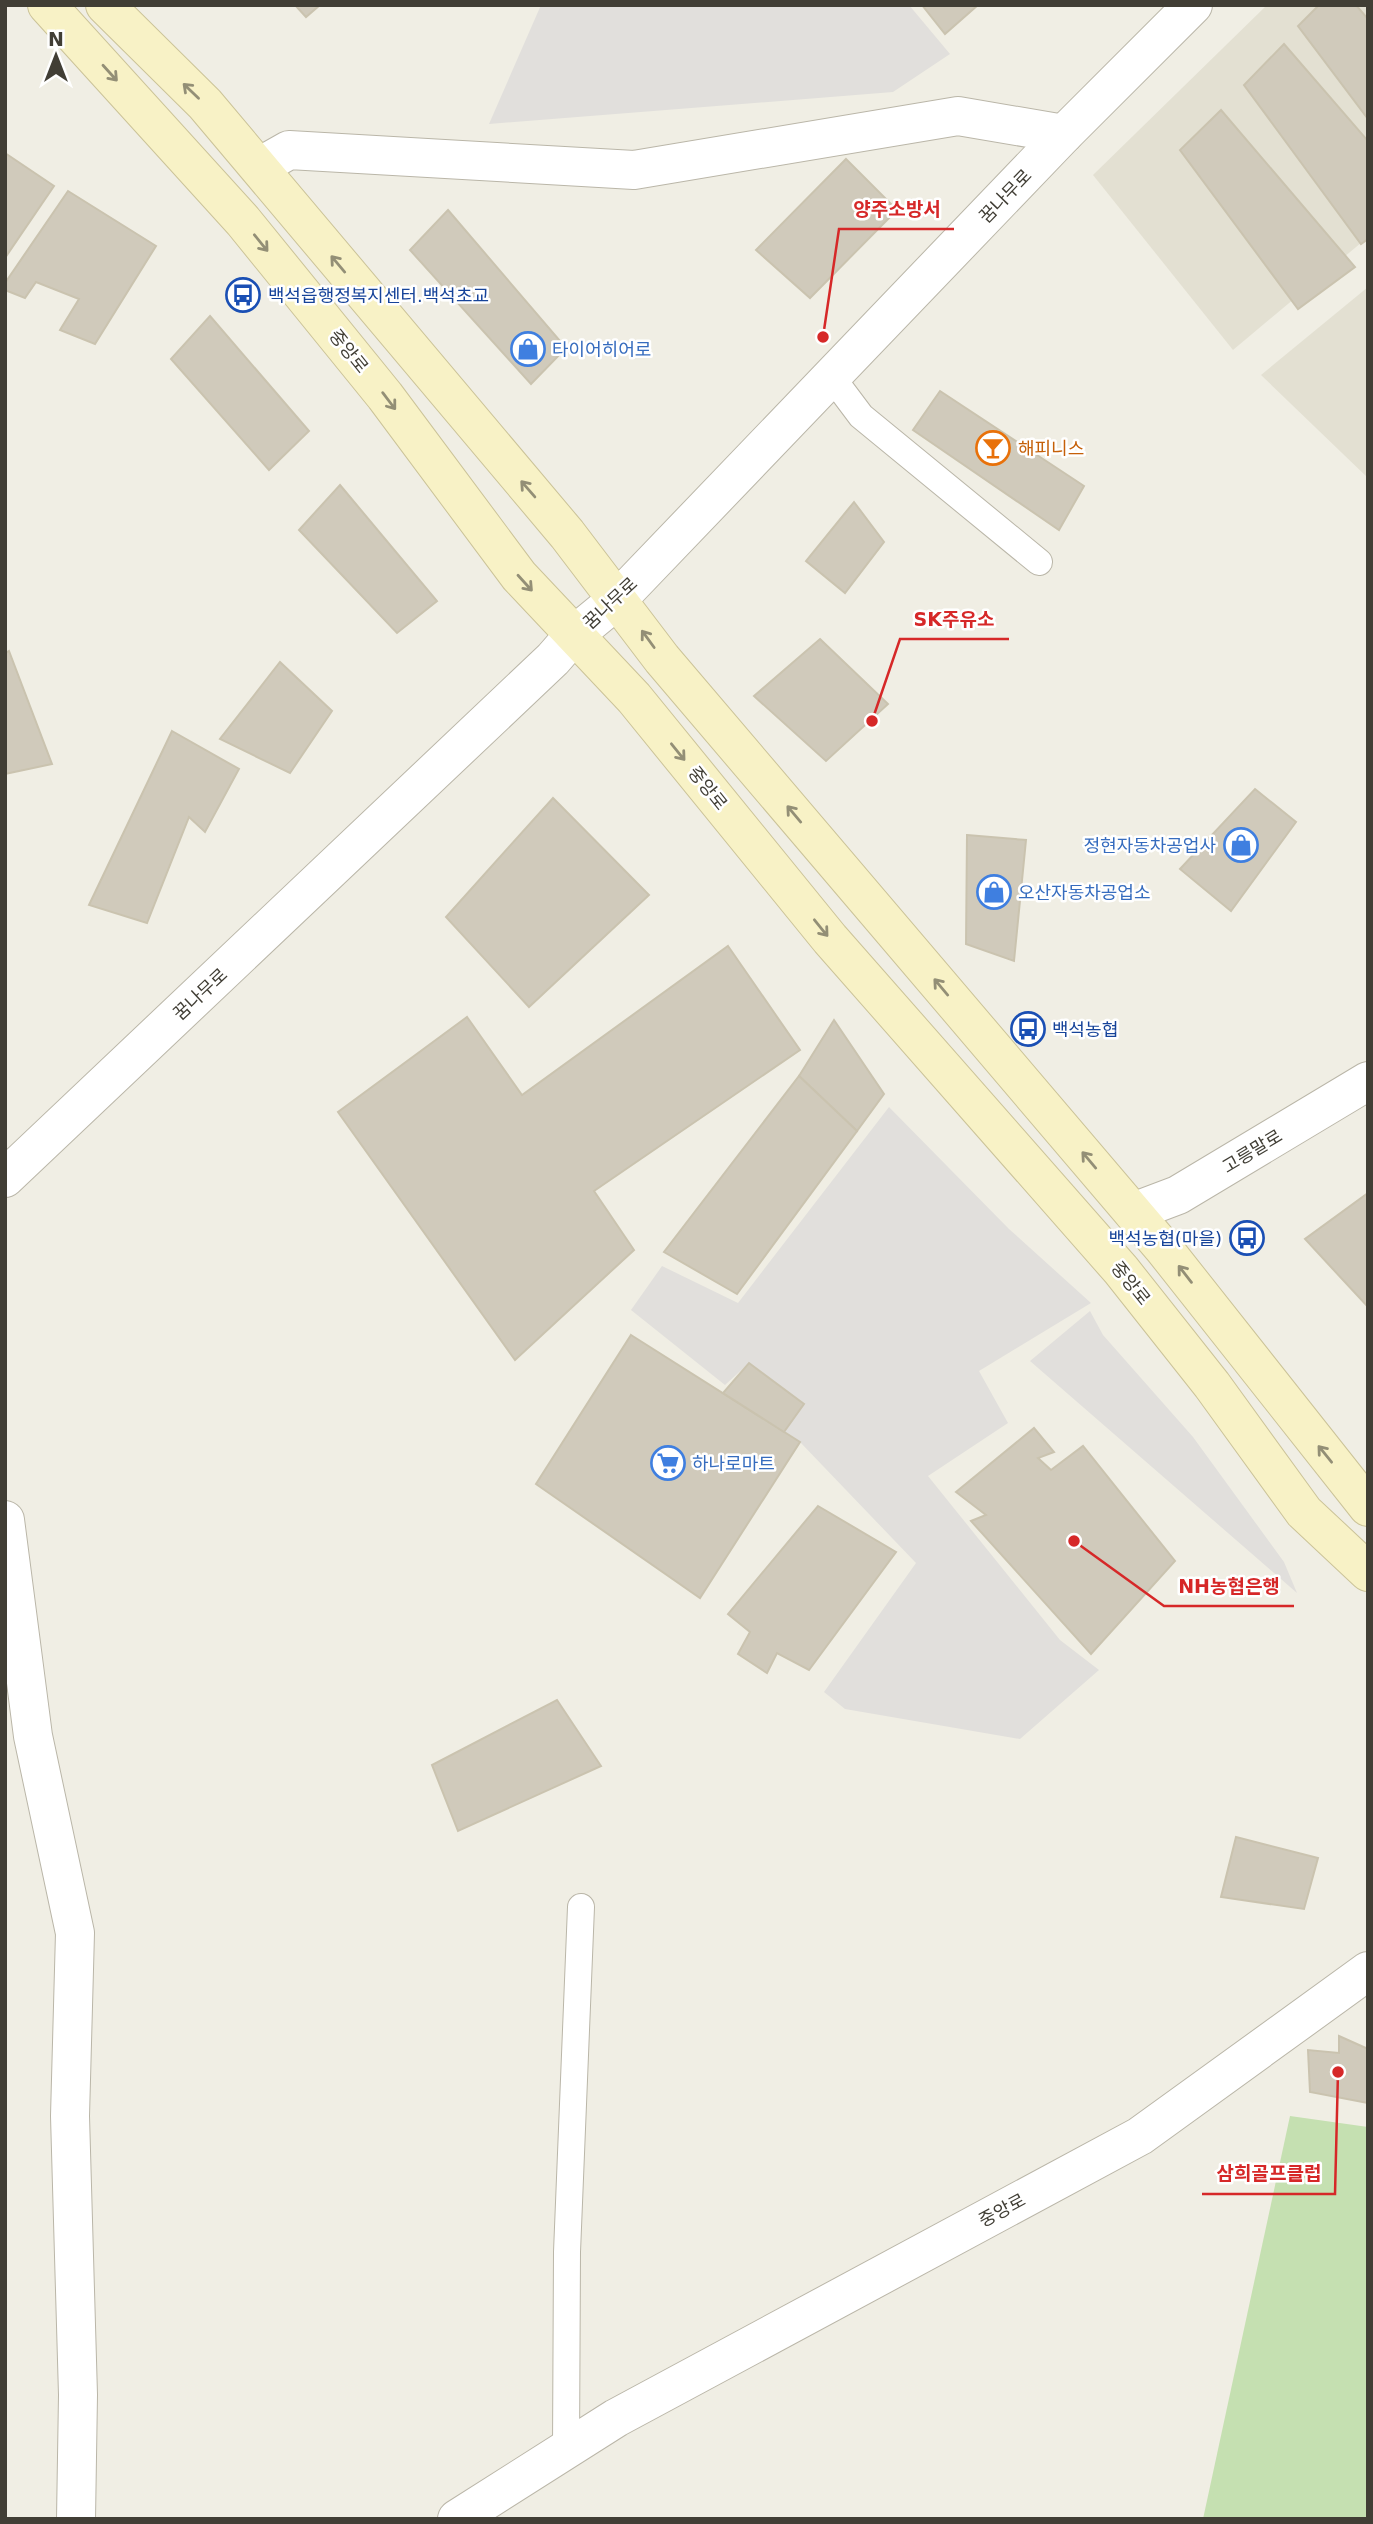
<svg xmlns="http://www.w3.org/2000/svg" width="1373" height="2524" font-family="'DejaVu Sans','Noto Sans KR',sans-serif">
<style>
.residential{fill:#e3e0d2}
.green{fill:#c5e0b1}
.parking{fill:#e1dfdc}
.building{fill:#d0cabb;stroke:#cac3af;stroke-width:2}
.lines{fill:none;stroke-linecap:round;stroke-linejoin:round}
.service-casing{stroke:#bab6a8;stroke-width:28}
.minor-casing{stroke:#bab6a8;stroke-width:40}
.tertiary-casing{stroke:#bab6a8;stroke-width:40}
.secondary-casing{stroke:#cbc398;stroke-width:40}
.service{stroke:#fff;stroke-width:26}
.minor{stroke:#fff;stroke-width:38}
.tertiary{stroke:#fff;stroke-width:38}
.secondary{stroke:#f8f2c6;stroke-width:38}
.oneway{stroke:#938f76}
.labels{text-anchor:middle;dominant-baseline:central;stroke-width:5;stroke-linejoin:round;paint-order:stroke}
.street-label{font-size:18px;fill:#413e35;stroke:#fff}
.transit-label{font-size:18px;fill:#164399;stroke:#fff;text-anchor:start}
.shop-label{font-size:18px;fill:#366cbe;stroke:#fff;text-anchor:start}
.food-label{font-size:18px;fill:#c56008;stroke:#fff;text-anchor:start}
.leader{fill:none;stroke:#d62828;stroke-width:2.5}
.callout-dot{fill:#d62828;stroke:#fff;stroke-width:2.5}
.callout-label{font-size:19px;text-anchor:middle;font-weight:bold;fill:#d62828;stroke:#fff;stroke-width:5;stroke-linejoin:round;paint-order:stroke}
</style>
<rect width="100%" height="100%" fill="#f0eee4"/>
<g class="residential">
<polygon points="1267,5 1368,5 1368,237 1233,350 1093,175"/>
<polygon points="1368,287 1368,478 1261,375"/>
</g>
<polygon class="green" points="1290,2116 1368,2127 1368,2519 1203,2519"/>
<g class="parking">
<polygon points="541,5 909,5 950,54 893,92 489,124"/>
<polygon points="889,1107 1009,1229 1091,1303 979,1371 1008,1423 928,1476 1060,1640 1099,1670 1020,1739 845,1709 824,1692 916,1563 800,1442 784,1432 804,1404 749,1363 725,1385 631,1310 662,1266 738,1303"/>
<polygon points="1090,1311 1103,1335 1193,1437 1284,1562 1297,1593 1030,1361"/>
</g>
<g class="building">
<polygon points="295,5 320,5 306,17"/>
<polygon points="922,5 978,5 945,34"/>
<polygon points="1319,5 1356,5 1368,19 1368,119 1298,26"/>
<polygon points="1284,44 1368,141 1368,239 1361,244 1244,85"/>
<polygon points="1221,110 1355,267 1298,309 1180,150"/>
<polygon points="5,153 54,186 5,258"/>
<polygon points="846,159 897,210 810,298 756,250"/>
<polygon points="68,191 156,246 95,344 60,330 79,299 36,282 25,298 5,290 5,283"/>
<polygon points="448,210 566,348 531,384 410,250"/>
<polygon points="210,316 309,431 269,470 171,359"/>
<polygon points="940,391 1084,486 1059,530 913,430"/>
<polygon points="340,485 437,601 397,633 299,530"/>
<polygon points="854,502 884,542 845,593 806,561"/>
<polygon points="820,639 888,704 826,761 754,696"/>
<polygon points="9,651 52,764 5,774 5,653"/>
<polygon points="280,662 332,711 290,773 220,739"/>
<polygon points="172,731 239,769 205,832 189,817 147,923 89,905"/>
<polygon points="1255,789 1296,822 1231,911 1180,869"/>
<polygon points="553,798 649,895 529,1007 446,917"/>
<polygon points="967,835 1026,840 1014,961 966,944"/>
<polygon points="728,946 800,1050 594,1191 634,1250 515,1360 338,1112 467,1017 522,1095"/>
<polygon points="834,1020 884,1094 857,1131 799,1076"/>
<polygon points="799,1076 857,1131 737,1294 664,1252"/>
<polygon points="1368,1193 1368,1307 1305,1239"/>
<polygon points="631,1335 800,1442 700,1598 536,1484"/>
<polygon points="749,1363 804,1404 784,1432 723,1393"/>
<polygon points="1034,1428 1054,1452 1038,1458 1051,1470 1083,1446 1175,1561 1091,1654 971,1521 986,1515 956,1492"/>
<polygon points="818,1506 896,1552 809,1670 777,1653 767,1673 738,1654 750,1632 728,1614"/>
<polygon points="557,1700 601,1766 458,1831 432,1765"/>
<polygon points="1236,1837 1318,1858 1304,1909 1221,1897"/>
<polygon points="1339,2036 1368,2049 1368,2103 1310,2092 1308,2050 1339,2053"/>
</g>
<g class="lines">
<g class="service-casing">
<g id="service">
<polyline points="831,376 861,416 1039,562"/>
<polyline points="566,2449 567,2252 581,1907"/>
</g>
</g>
<g class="minor-casing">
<g id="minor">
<polyline points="259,167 289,150 634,170 958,116 1064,134"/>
<polyline points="618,599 1064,134 1193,5"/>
<polyline points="5,1520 33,1736 75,1933 70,2116 78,2395 76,2519"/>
<polyline points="457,2519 616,2418 1140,2136 1368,1971"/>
</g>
</g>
<g class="tertiary-casing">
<g id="tertiary">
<polyline points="5,1178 553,659 573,636 618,599"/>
<polyline points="1133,1212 1178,1195 1368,1081"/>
</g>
</g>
<g class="secondary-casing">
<g id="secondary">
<polyline points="47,5 243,221 385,396 519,576 634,698 830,939 1121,1270 1212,1385 1304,1512 1368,1572"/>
<polyline points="105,5 205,104 567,534 662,659 1164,1249 1368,1507"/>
</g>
</g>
<use href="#service" class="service"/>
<use href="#minor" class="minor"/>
<use href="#tertiary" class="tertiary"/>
<use href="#secondary" class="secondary"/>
</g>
<defs><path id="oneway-shaft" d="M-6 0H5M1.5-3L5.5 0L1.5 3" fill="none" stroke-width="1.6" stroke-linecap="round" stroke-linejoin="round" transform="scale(1.75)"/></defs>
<g class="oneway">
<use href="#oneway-shaft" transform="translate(110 73) rotate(48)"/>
<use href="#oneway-shaft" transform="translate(191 91) rotate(-136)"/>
<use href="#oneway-shaft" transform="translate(261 243) rotate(51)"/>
<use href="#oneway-shaft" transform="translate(338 264) rotate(-130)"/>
<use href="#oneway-shaft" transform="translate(389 401) rotate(53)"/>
<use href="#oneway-shaft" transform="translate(528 489) rotate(-131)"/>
<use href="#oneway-shaft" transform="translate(525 583) rotate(48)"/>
<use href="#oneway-shaft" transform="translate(648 639) rotate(-126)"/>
<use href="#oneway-shaft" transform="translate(678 752) rotate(51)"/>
<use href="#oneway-shaft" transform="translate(794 814) rotate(-130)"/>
<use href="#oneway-shaft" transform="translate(821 928) rotate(51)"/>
<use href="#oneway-shaft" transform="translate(941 987) rotate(-130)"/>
<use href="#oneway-shaft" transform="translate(1089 1160) rotate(-130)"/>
<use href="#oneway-shaft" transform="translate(1185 1274) rotate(-128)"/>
<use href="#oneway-shaft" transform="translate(1325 1454) rotate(-129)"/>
</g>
<defs>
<g id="bus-ring" transform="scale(1.75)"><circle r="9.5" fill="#fff" stroke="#1a4fb4" stroke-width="1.5"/><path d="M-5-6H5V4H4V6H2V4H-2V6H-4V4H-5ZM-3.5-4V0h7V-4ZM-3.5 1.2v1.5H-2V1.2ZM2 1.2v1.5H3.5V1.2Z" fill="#1a4fb4"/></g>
<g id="shop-ring" transform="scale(1.75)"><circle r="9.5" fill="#fff" stroke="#3f7fe0" stroke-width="1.5"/><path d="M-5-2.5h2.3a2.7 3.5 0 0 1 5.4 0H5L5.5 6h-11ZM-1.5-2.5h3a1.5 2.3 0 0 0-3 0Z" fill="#3f7fe0"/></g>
<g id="bar-ring" transform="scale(1.75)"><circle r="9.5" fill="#fff" stroke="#e8710a" stroke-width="1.5"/><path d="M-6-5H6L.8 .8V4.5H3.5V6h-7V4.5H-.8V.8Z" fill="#e8710a"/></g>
<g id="supermarket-ring" transform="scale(1.75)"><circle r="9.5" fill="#fff" stroke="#3f7fe0" stroke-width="1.5"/><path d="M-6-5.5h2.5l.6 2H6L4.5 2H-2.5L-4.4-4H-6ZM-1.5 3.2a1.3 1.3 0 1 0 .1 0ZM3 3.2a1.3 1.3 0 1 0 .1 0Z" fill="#3f7fe0"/></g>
</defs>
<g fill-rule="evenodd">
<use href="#bus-ring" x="243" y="295"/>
<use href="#shop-ring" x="528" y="349"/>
<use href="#bar-ring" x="993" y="448"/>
<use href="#shop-ring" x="1241" y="845"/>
<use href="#shop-ring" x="994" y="892"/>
<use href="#bus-ring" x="1028" y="1029"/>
<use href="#bus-ring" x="1247" y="1238"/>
<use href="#supermarket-ring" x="668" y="1463"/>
</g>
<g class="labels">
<g class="street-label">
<text transform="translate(1005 196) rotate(-46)">꿈나무로</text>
<text transform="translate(349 351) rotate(51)">중앙로</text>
<text transform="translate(610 603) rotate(-43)">꿈나무로</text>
<text transform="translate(708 788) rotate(51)">중앙로</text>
<text transform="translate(200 994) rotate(-43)">꿈나무로</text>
<text transform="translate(1252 1151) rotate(-31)">고릉말로</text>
<text transform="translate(1131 1283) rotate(51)">중앙로</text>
<text transform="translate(1002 2210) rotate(-28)">중앙로</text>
</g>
<g class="transit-label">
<text x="268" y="295">백석읍행정복지센터.백석초교</text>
<text x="1052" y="1029">백석농협</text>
<text x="1222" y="1238" text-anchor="end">백석농협(마을)</text>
</g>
<g class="shop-label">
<text x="552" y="349">타이어히어로</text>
<text x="1216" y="845" text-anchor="end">정현자동차공업사</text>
<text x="1018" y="892">오산자동차공업소</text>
<text x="692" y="1463">하나로마트</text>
</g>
<g class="food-label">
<text x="1018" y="448">해피니스</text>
</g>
</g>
<path class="leader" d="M823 337L839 229H954M872 721L900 639H1009M1074 1541L1164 1606H1294M1338 2072L1335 2194H1202"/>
<g class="callout-dot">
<circle cx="823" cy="337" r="7"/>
<circle cx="872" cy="721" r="7"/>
<circle cx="1074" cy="1541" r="7"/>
<circle cx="1338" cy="2072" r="7"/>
</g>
<g class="callout-label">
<text x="897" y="216">양주소방서</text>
<text x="954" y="626">SK주유소</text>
<text x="1229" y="1593">NH농협은행</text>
<text x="1269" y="2180">삼희골프클럽</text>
</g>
<rect width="1373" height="2524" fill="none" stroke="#413e35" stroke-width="14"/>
<g transform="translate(56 56)" stroke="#ffffff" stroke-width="5" paint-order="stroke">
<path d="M0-5L12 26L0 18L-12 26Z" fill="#413e35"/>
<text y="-10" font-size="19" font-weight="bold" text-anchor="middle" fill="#413e35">N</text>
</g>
</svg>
